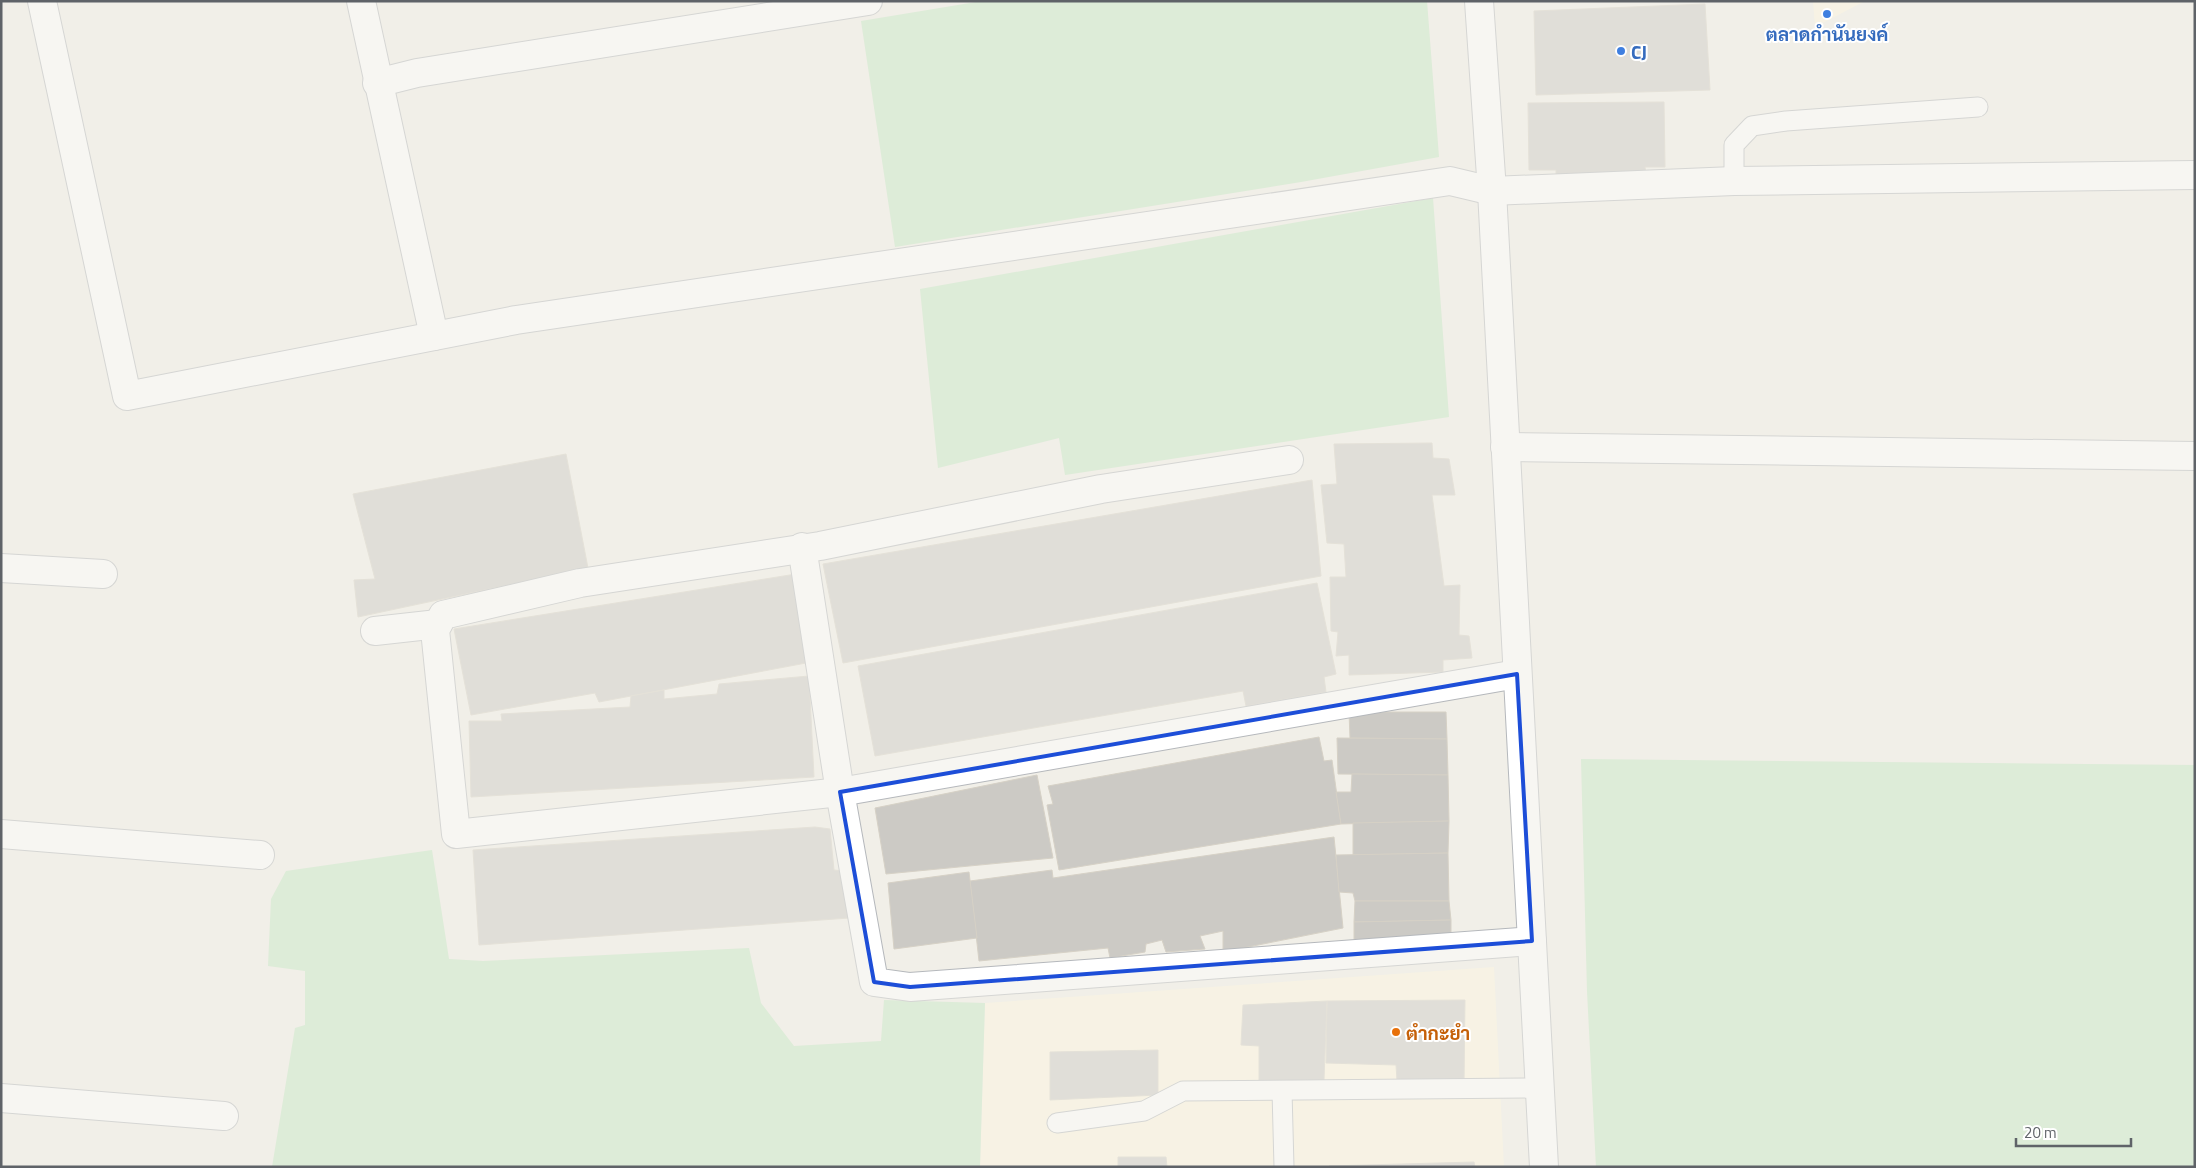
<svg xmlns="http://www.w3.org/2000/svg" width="2196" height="1168" font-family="'Titillium Web',Sarabun,sans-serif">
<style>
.commercial{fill:#fef7e0}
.green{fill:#c5e8c5}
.building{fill:#cccac5;stroke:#d6d1c6}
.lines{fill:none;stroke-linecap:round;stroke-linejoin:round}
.service-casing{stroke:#b5b8bc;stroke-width:21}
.minor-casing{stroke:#b5b8bc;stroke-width:30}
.tertiary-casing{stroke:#b5b8bc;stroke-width:30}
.service{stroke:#fff;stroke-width:19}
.minor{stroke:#fff;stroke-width:28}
.tertiary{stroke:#fff;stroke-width:28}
.marked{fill:none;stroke:#1d4ed8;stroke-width:4;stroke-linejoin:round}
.shop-dot{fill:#3f7fe0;stroke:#fff;stroke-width:2}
.food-dot{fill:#e8710a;stroke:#fff;stroke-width:2}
.labels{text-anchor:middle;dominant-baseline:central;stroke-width:4;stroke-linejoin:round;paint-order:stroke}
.shop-label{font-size:19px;font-weight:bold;fill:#366cbe;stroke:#fff}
.food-label{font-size:19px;font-weight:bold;fill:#c56008;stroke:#fff;text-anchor:start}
</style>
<rect width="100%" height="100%" fill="#f1efe8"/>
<g class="commercial">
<polygon points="1813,1 1865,1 1815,27"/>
<polygon points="1494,967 1504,1167 980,1167 985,1003"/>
</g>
<g class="green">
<polygon points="982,1 1427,1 1439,157 1301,182 895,247 861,21"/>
<polygon points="1433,198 1449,417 1065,475 1059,438 938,468 920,289"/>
<polygon points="1581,759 2195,765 2195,1167 1596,1167 1587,991"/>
<polygon points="432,850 449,959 483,961 749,948 761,1003 794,1046 881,1041 884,1000 985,1003 980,1167 272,1167 295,1028 305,1025 305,971 268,966 271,899 286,871"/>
</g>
<g class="building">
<polygon points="1705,4 1710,90 1536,95 1534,11"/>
<polygon points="1664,102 1665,167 1645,167 1646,174 1556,177 1556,170 1529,170 1528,103"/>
<polygon points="1432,443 1433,458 1449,459 1455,495 1432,495 1444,586 1460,585 1459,635 1469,636 1472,658 1443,660 1443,672 1349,675 1349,655 1336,656 1338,632 1331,631 1330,577 1346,577 1344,544 1327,543 1321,485 1337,484 1334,444"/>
<polygon points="566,454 588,568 358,617 354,580 375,579 353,494"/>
<polygon points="1312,480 1321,576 843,663 823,564"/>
<polygon points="796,574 806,663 599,702 595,693 471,715 454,629"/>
<polygon points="1317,583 1336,674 1324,677 1326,692 1246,706 1243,691 875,756 858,666"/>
<polygon points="809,676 814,777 471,797 469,721 502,721 501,714 630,707 631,696 664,690 664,699 717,694 719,684"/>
<polygon points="1349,712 1446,712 1447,739 1350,738"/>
<polygon points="1319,737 1324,761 1332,760 1341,824 1059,870 1047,805 1053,804 1048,786"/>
<polygon points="1337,738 1447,739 1448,775 1338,774"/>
<polygon points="1352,774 1448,775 1449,821 1341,824 1336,792 1351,792"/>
<polygon points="1037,775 1053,858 886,874 875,808"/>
<polygon points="1449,821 1448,853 1353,855 1353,823"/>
<polygon points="815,827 830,829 834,870 844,871 849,918 479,945 473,850"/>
<polygon points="1334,837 1343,928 1223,952 1223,931 1200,936 1205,949 1166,952 1162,940 1146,944 1145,952 1110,958 1108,948 979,961 970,881 1052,870 1053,878"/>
<polygon points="1448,853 1449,901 1355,901 1353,893 1339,892 1336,855"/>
<polygon points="969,872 977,938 894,949 888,883"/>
<polygon points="1355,901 1449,901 1451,920 1354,922"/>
<polygon points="1451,920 1451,944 1354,946 1354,922"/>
<polygon points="1465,1000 1464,1086 1397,1081 1396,1065 1326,1063 1327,1001"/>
<polygon points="1327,1001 1324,1080 1259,1081 1259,1046 1241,1045 1243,1005"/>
<polygon points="1158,1050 1158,1095 1050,1100 1050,1052"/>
<polygon points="1118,1157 1166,1157 1167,1167 1118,1167"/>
<polygon points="1474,1162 1475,1167 1329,1166"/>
</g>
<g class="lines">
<g class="service-casing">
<g id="service">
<polyline points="1734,181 1734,145 1752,126 1786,121 1978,107"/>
<polyline points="1282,1091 1284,1167"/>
<polyline points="1057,1123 1144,1111 1183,1091 1540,1088"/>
</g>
</g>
<g class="minor-casing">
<g id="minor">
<polyline points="42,1 127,396 516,320 1450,181 1492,191 1734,181 2195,175"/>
<polyline points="361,1 434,336"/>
<polyline points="377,83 417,73 868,1"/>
<polyline points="1505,447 2195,456"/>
<polyline points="1289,460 1101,489 820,546 580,583 443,615 435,630 456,834 840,792 1517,674"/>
<polyline points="802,547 840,792 874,982 910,987 1532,941"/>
<polyline points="1,568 103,574"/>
<polyline points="375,631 438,624"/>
<polyline points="1,834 260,855"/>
<polyline points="1,1098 224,1116"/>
</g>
</g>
<g class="tertiary-casing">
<polyline id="tertiary" points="1479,1 1492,191 1544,1167"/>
</g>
<use href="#service" class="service"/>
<use href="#minor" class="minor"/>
<use href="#tertiary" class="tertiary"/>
</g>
<path d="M0 0H2196V1168H0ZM1517,674l15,267 -622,46 -36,-5 -34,-190z" fill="#f1efe8" fill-opacity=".55" fill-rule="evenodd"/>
<path class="marked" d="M1517,674l15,267 -622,46 -36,-5 -34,-190z"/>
<g class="shop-dot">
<circle cx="1827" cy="14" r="5"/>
<circle cx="1621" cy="51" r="5"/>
</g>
<circle class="food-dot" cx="1396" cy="1032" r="5"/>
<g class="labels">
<g class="shop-label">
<text x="1827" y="33">ตลาดกำนันยงค์</text>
<text x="1631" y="51" text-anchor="start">CJ</text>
</g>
<g class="food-label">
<text x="1406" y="1032">ตำกะยำ</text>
</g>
</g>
<rect width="2196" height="1168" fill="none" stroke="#5f6368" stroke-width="5"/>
<path d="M2016 1138v8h115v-8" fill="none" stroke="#5f6368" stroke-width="2.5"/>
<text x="2024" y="1138" font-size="15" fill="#5f6368" stroke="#ffffff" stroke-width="4" paint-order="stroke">20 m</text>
</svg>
